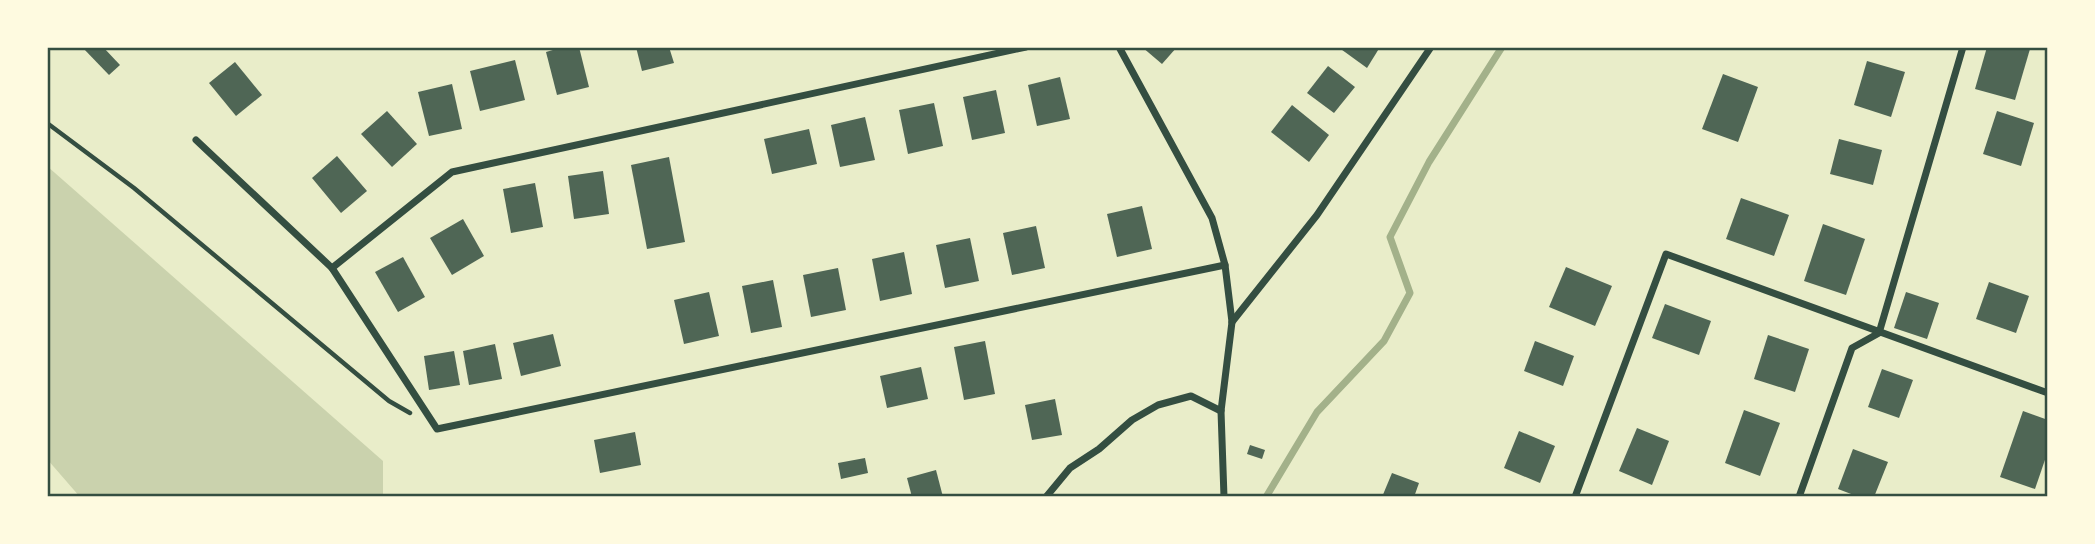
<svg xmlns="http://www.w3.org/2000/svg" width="2095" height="544" font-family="Spectral,serif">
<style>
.green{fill:#cad2ad}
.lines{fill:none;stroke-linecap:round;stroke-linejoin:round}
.stream{stroke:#a3b18a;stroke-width:7}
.building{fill:#4f6655}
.path{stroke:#344e41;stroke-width:4.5}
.minor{stroke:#344e41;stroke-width:7}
.neatline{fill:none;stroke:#344e41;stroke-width:2.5}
</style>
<rect width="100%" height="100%" fill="#e9edc9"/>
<polygon class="green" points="47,166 383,461 383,497 80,497 47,459"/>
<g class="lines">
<polyline class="stream" points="1266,497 1317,412 1384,341 1410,293 1390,237 1429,162 1502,47"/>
</g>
<g class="building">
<polygon points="82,47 103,47 120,65 109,75"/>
<polygon points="563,47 579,47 589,87 557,95 546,52"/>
<polygon points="636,47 669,47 674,63 642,71"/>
<polygon points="1142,47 1177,47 1162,64"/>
<polygon points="1338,47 1380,47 1367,68"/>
<polygon points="1987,47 2030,49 2015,100 1975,89"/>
<polygon points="515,60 525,100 480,111 470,71"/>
<polygon points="1867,61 1905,72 1891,117 1854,105"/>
<polygon points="235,62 262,95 236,116 209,83"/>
<polygon points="1328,66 1355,87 1334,113 1307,93"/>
<polygon points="1723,74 1758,87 1738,142 1702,129"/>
<polygon points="1060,77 1070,119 1037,126 1028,85"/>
<polygon points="452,84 462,129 429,136 418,92"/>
<polygon points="996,90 1005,133 972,140 963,97"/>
<polygon points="934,103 943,146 908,154 899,110"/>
<polygon points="1292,105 1329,135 1309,162 1271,132"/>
<polygon points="387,111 417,144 392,167 361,134"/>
<polygon points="1997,111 2034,123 2021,166 1983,154"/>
<polygon points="865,117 875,160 840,167 831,125"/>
<polygon points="809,129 817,164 772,174 764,139"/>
<polygon points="1839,139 1882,150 1873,185 1830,174"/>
<polygon points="337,156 367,191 341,213 312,178"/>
<polygon points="669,157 685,242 647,249 631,165"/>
<polygon points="603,171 609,214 574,219 568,176"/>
<polygon points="535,183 543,227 511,233 503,189"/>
<polygon points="1741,198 1789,215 1774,256 1726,239"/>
<polygon points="1142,206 1152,249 1117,257 1107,214"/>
<polygon points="463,219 484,256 452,275 430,238"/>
<polygon points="1823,224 1865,239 1846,295 1804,281"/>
<polygon points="1036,226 1045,268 1012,275 1003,233"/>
<polygon points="970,238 979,281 945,288 936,245"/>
<polygon points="904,252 912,294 880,301 872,259"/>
<polygon points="403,257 425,297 398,312 375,272"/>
<polygon points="1566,267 1612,286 1595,326 1549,307"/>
<polygon points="838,268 846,310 811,317 803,275"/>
<polygon points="773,280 782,327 751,333 742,286"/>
<polygon points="1989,282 2029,296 2016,333 1976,319"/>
<polygon points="709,292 719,336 684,344 674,300"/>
<polygon points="1906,292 1939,303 1927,339 1894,328"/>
<polygon points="1665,304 1711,321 1699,355 1652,338"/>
<polygon points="553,334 561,366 521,376 513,343"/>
<polygon points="1768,335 1809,349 1795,392 1754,379"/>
<polygon points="985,341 995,394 964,400 954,347"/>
<polygon points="1535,341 1574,356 1563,386 1524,371"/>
<polygon points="495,344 502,379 469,385 463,351"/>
<polygon points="454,351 460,385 429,390 424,356"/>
<polygon points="921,367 928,399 887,408 880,376"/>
<polygon points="1882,369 1913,380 1899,418 1868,407"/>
<polygon points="1055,399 1062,435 1032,440 1025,405"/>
<polygon points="1744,410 1780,423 1760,476 1725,463"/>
<polygon points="2023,411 2048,420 2048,451 2035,489 2000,477"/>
<polygon points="1637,428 1669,441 1652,485 1619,471"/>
<polygon points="1519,431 1555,446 1540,483 1504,468"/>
<polygon points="635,432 641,465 600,473 594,440"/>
<polygon points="1250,445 1265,450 1262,459 1247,454"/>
<polygon points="1853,449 1888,462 1874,497 1859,497 1838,489"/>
<polygon points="865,458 868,473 841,479 838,463"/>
<polygon points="936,470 943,497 912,497 907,478"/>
<polygon points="1392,473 1419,483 1414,497 1382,497"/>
</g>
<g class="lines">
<polyline class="path" points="47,123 134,188 389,401 410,413"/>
<g class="minor">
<polyline points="1119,47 1212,218 1225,265 1232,322 1221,411 1224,497"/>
<polyline points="196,140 332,268 437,429 1225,265"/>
<polyline points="332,268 452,172 1026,47"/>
<polyline points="1232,322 1317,215 1431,47"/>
<polyline points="1046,497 1070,468 1099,449 1132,420 1158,405 1191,396 1221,411"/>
<polyline points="1575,497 1666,254 2048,393"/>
<polyline points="1799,497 1852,348 1879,333 1963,47"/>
</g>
</g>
<rect width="2095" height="544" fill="none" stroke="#fefae0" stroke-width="98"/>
<rect x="49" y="49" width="1997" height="446" class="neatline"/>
</svg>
